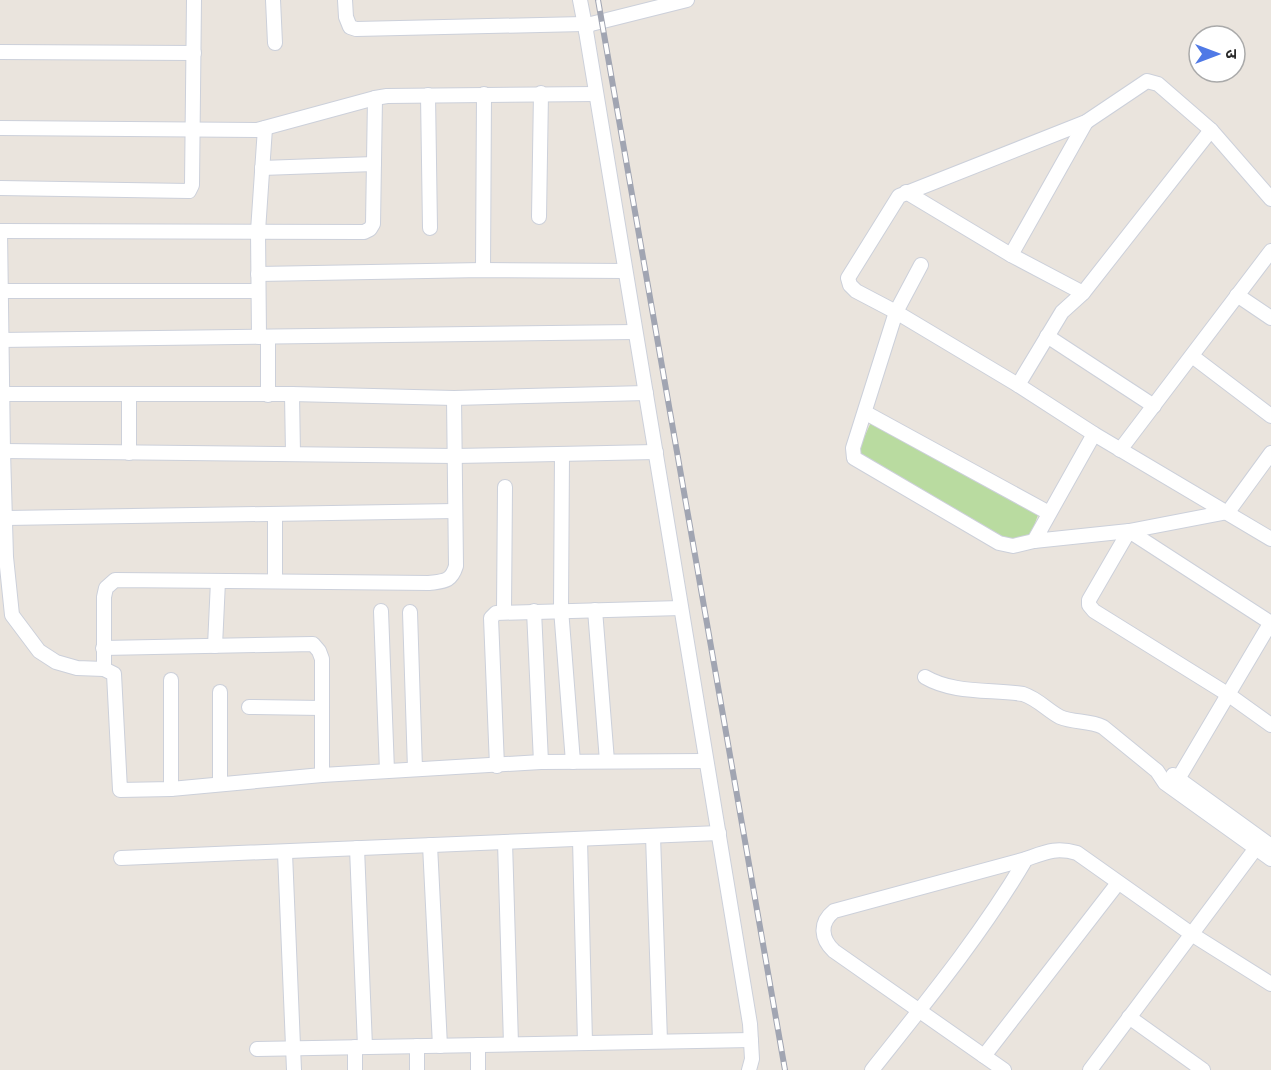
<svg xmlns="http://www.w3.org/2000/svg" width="1271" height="1070" font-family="'PT Sans Narrow','Noto Sans Devanagari',sans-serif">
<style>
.green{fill:#b9dba0}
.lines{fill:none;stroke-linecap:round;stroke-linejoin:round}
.street-casing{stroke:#ccd0da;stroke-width:16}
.street{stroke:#fff;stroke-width:14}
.rail-casing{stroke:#a1a5b2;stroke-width:6}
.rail{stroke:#fff;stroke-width:4;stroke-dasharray:11;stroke-linecap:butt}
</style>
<rect width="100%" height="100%" fill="#eae4dd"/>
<polygon class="green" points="872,420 1038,515 1031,534 1013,543 856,455"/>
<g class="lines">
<g class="street-casing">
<g id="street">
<polyline points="273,0 275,43"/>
<polyline points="345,0 346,17 350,27 356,29 584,24"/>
<polyline points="580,0 586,31"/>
<polyline points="687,0 591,24 588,26 586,31 750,1024 752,1059 749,1070"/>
<polyline points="0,52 194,53"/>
<polyline points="428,95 430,228"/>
<polyline points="0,128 257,130 375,98 387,96 596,94"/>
<polyline points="262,168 374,164"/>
<polyline points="0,188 189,191 192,185 194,0"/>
<polyline points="906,192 1011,255"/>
<polyline points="1271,199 1211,130 1158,84 1147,81 1086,122 899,196 848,278 850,285 856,291 896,312 1018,385 1094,434 1271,539"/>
<polyline points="539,217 541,93"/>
<polyline points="0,231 3,451 6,557 12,615 39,651 56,662 77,668 104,669 114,674 120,790 171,789 322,775 541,762 706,761"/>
<polyline points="0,231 364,232 370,229 373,224 375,98"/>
<polyline points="921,265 896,312 853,448 854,458 999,543 1013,546 1034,541"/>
<polyline points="483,270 484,94"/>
<polyline points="258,274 483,270 625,271"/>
<polyline points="0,291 258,291"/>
<polyline points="1083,293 1011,255 1086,122"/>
<polyline points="1237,295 1271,318"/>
<polyline points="1047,336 1154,406"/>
<polyline points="259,337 258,231 265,128"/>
<polyline points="268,337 268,395"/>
<polyline points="0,340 635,332"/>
<polyline points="1192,356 1271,416"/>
<polyline points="1018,385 1062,312 1083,293 1211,130"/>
<polyline points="3,394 292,394 454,398 646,393"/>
<polyline points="292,394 293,454"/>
<polyline points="129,395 129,453"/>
<polyline points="866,413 1049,513"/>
<polyline points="1094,434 1034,541 1129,531 1228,512 1271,453"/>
<polyline points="1120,450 1271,251"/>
<polyline points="3,451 455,456 656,452"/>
<polyline points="562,454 561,609 573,762"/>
<polyline points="275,514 275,581"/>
<polyline points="6,518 455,511"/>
<polyline points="595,610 607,761"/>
<polyline points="381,611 387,771"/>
<polyline points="504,611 505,487"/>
<polyline points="534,611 541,762"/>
<polyline points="410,612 415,769"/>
<polyline points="1271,623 1129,531 1089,600 1089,605 1094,611 1229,695 1271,725"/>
<polyline points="215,646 218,581"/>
<polyline points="103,648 313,644 319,651 322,659 322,775"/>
<path d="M104,669v-72l2,-9 9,-8 314,3c15,-2 22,-1 27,-17l-2,-168"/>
<path d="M925,677c29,17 66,12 98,17 15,5 24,16 37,23 14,6 29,3 43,10l54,44 8,12 106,76"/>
<polyline points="220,692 220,784"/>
<polyline points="249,707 322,708"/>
<polyline points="497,766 491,618 496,613 681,608"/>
<polyline points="1173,775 1271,846"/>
<polyline points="1178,779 1271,622"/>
<polyline points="171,789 171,680"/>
<polyline points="653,836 660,1041"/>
<polyline points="580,839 585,1043"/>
<polyline points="505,842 511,1044"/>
<polyline points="430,845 440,1046"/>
<polyline points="357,848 365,1047"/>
<polyline points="285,853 294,1070"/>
<polyline points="121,858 719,833"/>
<polyline points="1129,1017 1203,1070"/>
<polyline points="478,1045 478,1070"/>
<polyline points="355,1047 355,1070"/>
<polyline points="257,1049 751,1040"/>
<polyline points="984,1056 1118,883"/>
<polyline points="417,1070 417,1046"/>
<path d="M872,1070c54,-68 110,-136 154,-211 20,-7 30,-12 51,-6l116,82 78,49"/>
<path d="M1004,1070l-170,-119c-13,-12 -15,-28 0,-40l192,-52"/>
<polyline points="1090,1070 1256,848"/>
</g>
</g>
<use href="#street" class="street"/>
<g class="rail-casing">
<polyline id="rail" points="598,0 785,1070"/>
</g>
<use href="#rail" class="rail"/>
</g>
<g transform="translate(1217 54) rotate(90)"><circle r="28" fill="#ffffff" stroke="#aaaaaa" stroke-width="1.5"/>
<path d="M0-4.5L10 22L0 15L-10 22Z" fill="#4f79e6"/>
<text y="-9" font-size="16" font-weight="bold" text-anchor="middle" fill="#2a2a2a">उ</text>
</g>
</svg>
